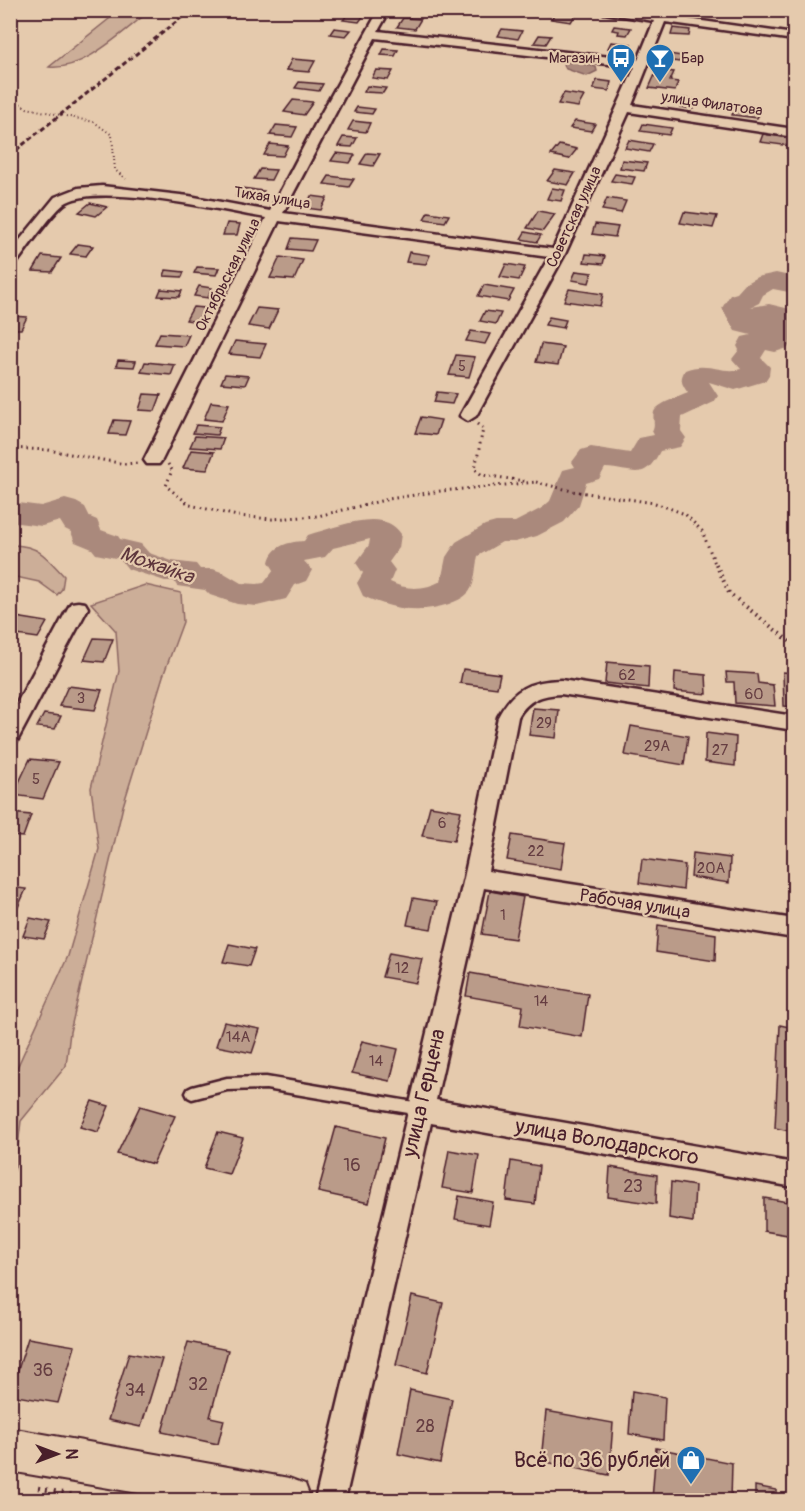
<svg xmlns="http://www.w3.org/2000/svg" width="805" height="1511" font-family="Pangolin,sans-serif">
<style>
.green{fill:#ccae98;stroke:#8b6662;stroke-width:1.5}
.water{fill:#aa897c;stroke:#845f5c;stroke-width:1.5}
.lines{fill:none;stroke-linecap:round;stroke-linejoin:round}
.river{fill:#aa897c;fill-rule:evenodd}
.building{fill:#ba9b89;stroke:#4a1f2b;stroke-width:1.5}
.service-casing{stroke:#4a1f2b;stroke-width:5}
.minor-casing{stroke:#4a1f2b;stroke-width:5}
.secondary-casing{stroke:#4a1f2b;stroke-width:4}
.path-far3{stroke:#4a1f2b;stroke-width:2;stroke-dasharray:1 3;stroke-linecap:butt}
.path-far2{stroke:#4a1f2b;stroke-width:3;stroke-dasharray:1.5 4;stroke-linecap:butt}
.path-far1{stroke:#4a1f2b;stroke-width:4;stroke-dasharray:1.5 4.5;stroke-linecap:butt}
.path{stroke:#4a1f2b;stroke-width:4.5;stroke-dasharray:2 6;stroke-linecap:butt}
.service{fill:#e5caad;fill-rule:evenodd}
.minor{fill:#e5caad;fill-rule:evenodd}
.secondary{fill:#e5caad;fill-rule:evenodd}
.rail{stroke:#4a1f2b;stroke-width:3;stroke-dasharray:5 3;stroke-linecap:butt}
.labels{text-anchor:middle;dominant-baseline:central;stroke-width:4.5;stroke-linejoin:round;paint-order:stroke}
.far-number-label{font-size:14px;fill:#663e42}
.far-poi-label{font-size:15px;fill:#4a1f2b;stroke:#e5caad;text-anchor:end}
.far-street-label{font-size:15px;fill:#4a1f2b;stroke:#e5caad}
.number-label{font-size:15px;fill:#663e42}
.street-label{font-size:18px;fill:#4a1f2b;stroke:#e5caad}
.near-number-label{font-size:18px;fill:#663e42}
.water-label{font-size:20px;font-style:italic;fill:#5d343b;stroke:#e5caad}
.near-street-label{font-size:21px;fill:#4a1f2b;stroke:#e5caad}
.near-poi-label{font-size:21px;fill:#4a1f2b;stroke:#e5caad;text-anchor:end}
</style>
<rect width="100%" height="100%" fill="#e5caad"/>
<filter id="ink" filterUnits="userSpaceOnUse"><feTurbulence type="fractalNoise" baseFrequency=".0167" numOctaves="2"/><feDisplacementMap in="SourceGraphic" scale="12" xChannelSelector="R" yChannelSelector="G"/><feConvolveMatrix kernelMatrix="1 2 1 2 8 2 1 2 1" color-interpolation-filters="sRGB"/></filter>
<g filter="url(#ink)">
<g class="green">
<path d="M119,11h31c-27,20 -66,60 -101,56z"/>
<path d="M14,545c26,1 33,13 50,31l-2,13 -5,6 -18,-13 -28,-6v-30z"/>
<polygon points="145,585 181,593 183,622 163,676 123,806 70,1032 66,1066 21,1121 16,1163 11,1180 11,1081 68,956 99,849 91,788 119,671 116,631 91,603"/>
</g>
<polygon class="water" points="575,61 596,67 597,71 587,76 566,69 564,65 566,62"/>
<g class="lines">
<path class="river" d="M776,273l18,4v16l-21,-4 -10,6 -4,8 -8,4 18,-3 25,6v24l-6,14 -13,4 -9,-2 -5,8 9,9 -1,8 -4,6 -30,9 -26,-8 9,14 -4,6 -32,15 -1,14 5,7 -6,9 -20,4c-16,32 -26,18 -55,17l-6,11 -13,4 -7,22 -15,17 -27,14 -22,6h-13l-24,14c-3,11 -2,27 -9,36 -5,6 -13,9 -20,12 -30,10 -58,5 -86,-8l-6,-13 6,-10 -7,-10 13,-18 1,-6 -37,9 -8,9 -21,4 8,9 -6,11 -11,4 -9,14 -29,7 -20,-2 -27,-9 -5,-5 -28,-4 -3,-5h-9l-37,-12 -8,-10 -24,-5 -4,-5 -17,-7 -4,-10 -6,-3 -5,-8 -18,5 -32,-4v-20l31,4 24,-7 11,3 9,5 5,10 7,3 4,10 17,6 2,3 21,5 8,9 23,8 24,3 4,5h13l11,4 17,10 16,1 7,-1 10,-13 -5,-8c4,-17 20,-20 35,-21l4,-6 6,-2c26,-7 70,-26 87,1l-2,14 -10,14 6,8 -5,12c16,8 35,8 51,-1l5,-24 10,-15 29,-17 11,-3h19l27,-14 8,-7 13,-31 12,-3 -3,-5 9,-12 10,-3 39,6 9,-15 15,-3 -2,-4c4,-7 0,-12 2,-19 4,-9 25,-15 34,-19 -6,-9 -9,-13 -3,-23 22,-9 37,4 56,-1l-9,-10 7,-9 -2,-4 5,-9 9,-2 -16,-4 -13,-23 8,-13 7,-2 9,-10 11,-6z"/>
</g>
<g class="building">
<polygon points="352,10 359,10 367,11 359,22 343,20"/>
<polygon points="490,10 513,10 509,16 488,13"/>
<polygon points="556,12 576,14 571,22 551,19"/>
<polygon points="403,18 421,19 415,29 397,27"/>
<polygon points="614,26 631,28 627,35 618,34 619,31 612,30"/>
<polygon points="334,28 351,30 346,36 330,34"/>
<polygon points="673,28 690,30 689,36 671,35"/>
<polygon points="502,29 522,31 518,39 498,36"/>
<polygon points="539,35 551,36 546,44 534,43"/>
<polygon points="611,42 631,44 628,50 608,48"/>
<polygon points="384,49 398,50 395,56 381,55"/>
<polygon points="662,53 682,56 679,62 659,59"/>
<polygon points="292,59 315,61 309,72 286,70"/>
<polygon points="376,70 393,71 388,80 372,78"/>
<polygon points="657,70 674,72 670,81 678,82 675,91 649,88"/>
<polygon points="597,80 611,82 609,91 593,89"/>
<polygon points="299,82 323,84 319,91 295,88"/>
<polygon points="367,86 386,88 383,93 364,92"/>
<polygon points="564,93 584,96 578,107 558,104"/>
<polygon points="683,98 697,100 693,109 680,107"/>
<polygon points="293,100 313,102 304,115 284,112"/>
<polygon points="357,107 375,109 372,114 354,112"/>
<polygon points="736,107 761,111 757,118 732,115"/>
<polygon points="353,121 370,123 366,132 348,130"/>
<polygon points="575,121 595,124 591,131 570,128"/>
<polygon points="643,124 672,128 669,135 640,131"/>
<polygon points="276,125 297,127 292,137 270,135"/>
<polygon points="763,134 792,138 790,146 760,142"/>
<polygon points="343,137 357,138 352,147 338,146"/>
<polygon points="629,140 653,144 649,152 625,148"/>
<polygon points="270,144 288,146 283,156 264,155"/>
<polygon points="559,145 577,149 569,159 551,155"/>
<polygon points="336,153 355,155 350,163 331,161"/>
<polygon points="367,153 380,154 373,166 360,164"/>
<polygon points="622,160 647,163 644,171 620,168"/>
<polygon points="260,169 276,170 271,180 254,179"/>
<polygon points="555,170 575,173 568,185 547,181"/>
<polygon points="615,174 635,177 632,184 611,181"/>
<polygon points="329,176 354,179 349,187 324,184"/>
<polygon points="241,188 264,191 260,199 236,196"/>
<polygon points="552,188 565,190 561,201 547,199"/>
<polygon points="311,196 327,198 321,210 305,208"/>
<polygon points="607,198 626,201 621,213 602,210"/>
<polygon points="90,203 107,207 96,216 79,212"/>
<polygon points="538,211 555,214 543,231 527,228"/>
<polygon points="428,212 449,215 445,222 424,219"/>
<polygon points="684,212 717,216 713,228 680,223"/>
<polygon points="227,223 240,224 237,235 223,235"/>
<polygon points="595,224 618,227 615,237 592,234"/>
<polygon points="525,232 541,235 537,242 521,239"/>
<polygon points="292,238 316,240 311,251 288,249"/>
<polygon points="78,244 93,246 86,256 70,254"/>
<polygon points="409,252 430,255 426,264 406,262"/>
<polygon points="586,254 605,256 603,264 584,262"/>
<polygon points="42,256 61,258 52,272 33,271"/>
<polygon points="280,257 303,260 294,280 270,278"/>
<polygon points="506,264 525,267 519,280 500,277"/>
<polygon points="197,267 219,268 216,275 194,273"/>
<polygon points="166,270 184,272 182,277 164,276"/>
<polygon points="576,271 592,273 589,283 572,280"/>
<polygon points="484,285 514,290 508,301 478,296"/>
<polygon points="199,286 212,288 208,298 194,296"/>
<polygon points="161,289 182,291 179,297 158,296"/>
<polygon points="569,289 603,294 600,306 564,301"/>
<polygon points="193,307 205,308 198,322 186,320"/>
<polygon points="257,308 278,310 269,329 248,326"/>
<polygon points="485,311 501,313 496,324 480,321"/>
<polygon points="10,316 27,317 21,329 10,329"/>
<polygon points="549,317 566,320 563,328 545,325"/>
<polygon points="471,331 490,334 485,344 466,341"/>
<polygon points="160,333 189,335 184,346 155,344"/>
<polygon points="235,341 266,344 260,357 229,354"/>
<polygon points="541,344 563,347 558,365 536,362"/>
<polygon points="456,355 475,357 469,377 449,375"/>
<polygon points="118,360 136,361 134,367 116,366"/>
<polygon points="145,362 175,365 171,375 141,372"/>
<polygon points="225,374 249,376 245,385 221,383"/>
<polygon points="437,392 456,394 452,404 434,402"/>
<polygon points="144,394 161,395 155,411 139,410"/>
<polygon points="211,402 229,404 222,421 204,419"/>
<polygon points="421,417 441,420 436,435 415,433"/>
<polygon points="114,420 130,421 125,435 109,434"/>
<polygon points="196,425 220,427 217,435 193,433"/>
<polygon points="195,436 224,438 220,449 190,447"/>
<polygon points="191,450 214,452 207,470 183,468"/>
<polygon points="10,616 47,622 38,638 10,634"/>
<polygon points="94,638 113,639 104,662 84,660"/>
<polygon points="607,662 649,666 648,688 605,683"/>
<polygon points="463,669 500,674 497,688 460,683"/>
<polygon points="675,672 706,675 707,694 674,691"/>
<polygon points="726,672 757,674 758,683 773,685 775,706 735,703 734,682 727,682"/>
<polygon points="783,672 794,673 794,707 784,706"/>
<polygon points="68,686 102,690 95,710 59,706"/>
<polygon points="533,708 559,710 556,738 529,735"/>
<polygon points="44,714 61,716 55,729 37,727"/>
<polygon points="631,726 688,736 684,765 625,755"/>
<polygon points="706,733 736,737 735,766 705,762"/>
<polygon points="30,759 59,762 43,799 13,795"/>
<polygon points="430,806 461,811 454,841 422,836"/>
<polygon points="10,813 31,815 23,837 10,836"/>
<polygon points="512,835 565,843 561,869 507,860"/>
<polygon points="693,853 730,858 729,883 691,877"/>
<polygon points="642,859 685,865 683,890 639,883"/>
<polygon points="10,887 26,889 15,914 10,913"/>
<polygon points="490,891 523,897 515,939 482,934"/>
<polygon points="413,898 437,902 431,929 407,925"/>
<polygon points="30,918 51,922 44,939 23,936"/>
<polygon points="658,925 716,934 715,961 656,952"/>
<polygon points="229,944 255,949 249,966 223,962"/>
<polygon points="389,953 422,959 416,983 382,977"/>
<polygon points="470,973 588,994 582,1037 520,1026 523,1006 466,996"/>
<polygon points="224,1022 260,1029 252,1053 216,1046"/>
<polygon points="780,1025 794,1028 794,1132 775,1128"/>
<polygon points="362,1041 398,1049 390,1081 352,1073"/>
<polygon points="92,1101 109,1106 98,1132 80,1127"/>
<polygon points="140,1106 175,1116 153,1164 117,1154"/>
<polygon points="336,1127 385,1138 369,1203 318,1192"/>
<polygon points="218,1132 243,1138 229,1174 204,1168"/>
<polygon points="449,1150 479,1155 473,1193 442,1188"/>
<polygon points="511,1161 539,1166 535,1204 506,1200"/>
<polygon points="610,1167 657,1175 656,1204 608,1197"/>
<polygon points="671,1182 695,1186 693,1222 669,1218"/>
<polygon points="459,1196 493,1202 489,1225 455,1219"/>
<polygon points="764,1198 794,1203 794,1236 764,1231"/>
<polygon points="412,1296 443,1303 427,1373 396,1365"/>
<polygon points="28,1338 75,1346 58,1403 10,1395"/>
<polygon points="188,1342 228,1350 210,1417 224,1420 218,1444 162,1432"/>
<polygon points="129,1353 162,1359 141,1427 108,1420"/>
<polygon points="410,1390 452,1399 440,1463 398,1454"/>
<polygon points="632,1391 665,1397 663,1440 629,1434"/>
<polygon points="546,1411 613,1423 609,1475 541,1461"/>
<polygon points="656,1448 732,1463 731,1500 652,1500"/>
<polygon points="755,1486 776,1490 776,1500 755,1500"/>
</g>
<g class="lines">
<g class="service-casing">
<polygon id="service" points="266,1077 420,1103 425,1105 426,1109 425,1113 420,1115 266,1089 227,1090 192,1099 188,1097 186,1093 188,1089 192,1087 227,1078"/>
</g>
<g class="minor-casing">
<g id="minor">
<path d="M379,10h11l-12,21 260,29 16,-39 -50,-8 -5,-3h32l26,4 1,-4h11l-2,6 127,18v6l-129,-18 -33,83 162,24v8l-165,-25 -64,142 -89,162 -8,5 -8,-5 89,-159 -270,-36 -117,239 -3,4h-12l-3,-4 122,-242c-42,-7 -164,-35 -199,-16 -13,7 -41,49 -52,63l-5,1v-14l45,-55 23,-9 24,-2 87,10 81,15 47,-90zM375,38l260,29 -82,182 -270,-36z"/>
<polygon points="78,602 85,603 88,608 17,741 10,743 10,716 68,608 71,603"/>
<path d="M561,680l233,36v14l-233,-36c-19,1 -33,5 -43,23l-30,154 306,48v19l-310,-50 -48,212 358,63v24l-363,-64 -86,377h-30l149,-622 34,-161c15,-28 31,-36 63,-37z"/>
</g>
</g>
<g class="secondary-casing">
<polygon id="secondary" points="10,1428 289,1478 305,1484 311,1500 179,1500 10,1471"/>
</g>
<polyline class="path-far3" points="10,97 27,108 94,122 112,135 115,170 126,179"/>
<g class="path-far2">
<polyline points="477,424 483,429 475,469 482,475 525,481"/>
<polyline points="10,448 48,450 125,464 137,463"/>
<polyline points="168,464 172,470 166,486 190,505 237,516 272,519 318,516 389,499 441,491 537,482"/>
<polyline points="536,482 572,491 655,503 685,514 702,531 716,566"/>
</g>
<polyline class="path-far1" points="716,564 729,593 794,645"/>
<polyline class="path" points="38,1488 98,1500"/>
<use href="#service" class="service"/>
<use href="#minor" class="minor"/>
<use href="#secondary" class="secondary"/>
<polyline class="rail" points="10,155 191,10"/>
</g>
</g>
<defs>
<g id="bus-pin" transform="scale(1.5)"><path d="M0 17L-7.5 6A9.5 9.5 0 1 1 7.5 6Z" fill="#1f6fb2" stroke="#e5caad"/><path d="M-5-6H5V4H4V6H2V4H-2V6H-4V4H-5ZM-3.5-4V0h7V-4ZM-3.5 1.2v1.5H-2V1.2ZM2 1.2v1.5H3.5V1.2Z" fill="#fff"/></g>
<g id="bar-pin" transform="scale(1.5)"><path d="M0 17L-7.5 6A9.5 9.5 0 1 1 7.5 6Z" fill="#1f6fb2" stroke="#e5caad"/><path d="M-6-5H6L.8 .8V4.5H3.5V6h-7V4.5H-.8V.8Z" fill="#fff"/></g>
<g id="shop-pin" transform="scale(1.5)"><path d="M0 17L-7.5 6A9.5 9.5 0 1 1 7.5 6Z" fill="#1f6fb2" stroke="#e5caad"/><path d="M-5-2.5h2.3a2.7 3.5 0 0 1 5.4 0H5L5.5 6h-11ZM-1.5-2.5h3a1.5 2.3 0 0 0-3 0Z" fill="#fff"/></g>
</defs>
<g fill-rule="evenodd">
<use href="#bus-pin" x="621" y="58"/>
<use href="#bar-pin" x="660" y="58"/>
<use href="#shop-pin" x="691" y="1460"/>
</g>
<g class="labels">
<g class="far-number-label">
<text x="462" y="366">5</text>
</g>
<g class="far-poi-label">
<text x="600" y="58">Магазин</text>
<text x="681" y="58" text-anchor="start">Бар</text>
</g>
<g class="far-street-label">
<text transform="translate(712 104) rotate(8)">улица Филатова</text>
<text transform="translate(272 198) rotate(9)">Тихая улица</text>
<text transform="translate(574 217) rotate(-65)">Советская улица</text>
<text transform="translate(228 275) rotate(-63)">Октябрьская улица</text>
</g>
<g class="number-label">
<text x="627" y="675">62</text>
<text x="754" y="694">60</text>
<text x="81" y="698">3</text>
<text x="544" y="723">29</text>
<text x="657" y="746">29А</text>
<text x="720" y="750">27</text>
<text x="36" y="779">5</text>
<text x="442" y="823">6</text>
<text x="536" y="851">22</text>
<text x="711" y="868">20А</text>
<text x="503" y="915">1</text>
<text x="402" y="968">12</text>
<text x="541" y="1001">14</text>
<text x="238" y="1037">14А</text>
<text x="376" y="1061">14</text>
</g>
<g class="street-label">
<text transform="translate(635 904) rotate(9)">Рабочая улица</text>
</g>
<g class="near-number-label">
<text x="352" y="1165">16</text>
<text x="633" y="1186">23</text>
<text x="43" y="1370">36</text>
<text x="198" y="1384">32</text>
<text x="135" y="1390">34</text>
<text x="425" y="1426">28</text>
</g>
<g class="water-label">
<text transform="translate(157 565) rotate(19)">Можайка</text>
</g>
<g class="near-street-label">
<text transform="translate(424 1093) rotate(-77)">улица Герцена</text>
<text transform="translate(607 1142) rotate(10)">улица Володарского</text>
</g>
<g class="near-poi-label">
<text x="670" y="1460">Всё по 36 рублей</text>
</g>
</g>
<rect width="805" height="1511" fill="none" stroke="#e5caad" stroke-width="36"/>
<rect x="18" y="18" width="769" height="1475" fill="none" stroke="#4a1f2b" stroke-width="2" filter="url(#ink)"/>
<g transform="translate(57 1454) rotate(90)" stroke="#e5caad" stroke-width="4.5" paint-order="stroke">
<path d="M0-4.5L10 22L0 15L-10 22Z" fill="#4a1f2b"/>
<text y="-9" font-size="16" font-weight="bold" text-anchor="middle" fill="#4a1f2b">N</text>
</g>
</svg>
